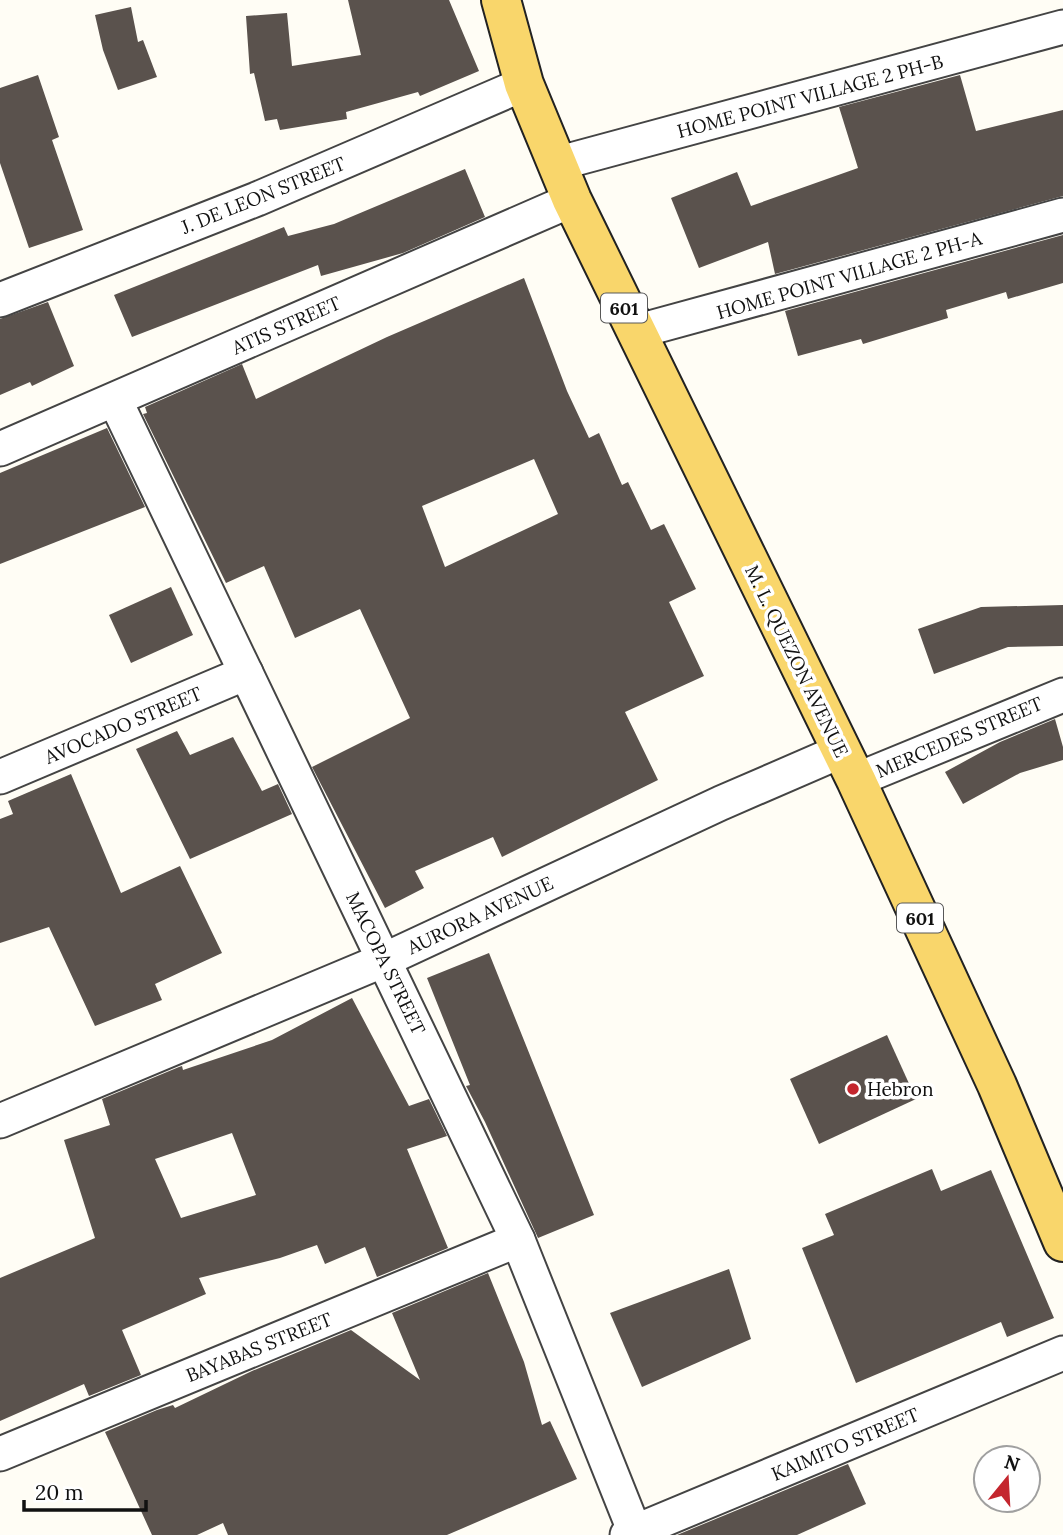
<svg xmlns="http://www.w3.org/2000/svg" width="1063" height="1535" font-family="Lora,serif">
<style>
.building{fill:#5a524d;fill-rule:evenodd}
.lines{fill:none;stroke-linecap:round;stroke-linejoin:round}
.street-casing{stroke:#444;stroke-width:37}
.primary-casing{stroke:#222;stroke-width:42}
.street{stroke:#fff;stroke-width:33}
.primary{stroke:#f9d66b;stroke-width:38}
.poi-dot{fill:#c4262e;stroke:#fff;stroke-width:2.5}
.labels{text-anchor:middle;dominant-baseline:central;stroke-width:7;stroke-linejoin:round;paint-order:stroke}
.shield{fill:#fff;stroke:#585858;stroke-width:2}
.shield-label{font-size:18px;font-weight:bold;fill:#111}
.street-label{font-size:19px;fill:#111;stroke:#fff}
.poi-label{font-size:19px;fill:#111;stroke:#fff;text-anchor:start}
</style>
<rect width="100%" height="100%" fill="#fffdf5"/>
<g class="building">
<polygon points="348,0 449,0 479,71 420,96 418,92 346,112 347,119 280,130 277,119 265,121 254,73 250,74 246,16 287,13 292,66 361,55"/>
<polygon points="131,7 138,42 143,40 157,77 118,90 103,50 95,15"/>
<polygon points="38,75 59,137 52,140 83,230 29,248 0,163 0,88"/>
<polygon points="960,75 976,131 1063,110 1063,196 775,274 768,242 699,268 671,198 737,172 751,206 858,168 839,107"/>
<polygon points="465,169 485,217 403,253 321,276 318,265 132,337 114,295 284,227 288,236 334,224"/>
<polygon points="1063,235 1063,283 1008,299 1006,292 946,310 948,318 863,344 861,339 798,356 785,311"/>
<path d="M524,278l43,113 22,47 10,-5 23,52 6,-3 23,48 13,-6 32,65 -27,13 35,74 -79,36 33,68 -156,77 -9,-20 -78,34 9,17 -39,20 -73,-141 98,-49 -50,-109 -65,29 -31,-72 -38,17 -83,-169 4,-1 -2,-6 97,-43 14,35 131,-62zM534,459l24,55 -113,53 -23,-61z"/>
<polygon points="48,302 74,366 32,386 30,382 0,395 0,319"/>
<polygon points="107,428 145,507 0,564 0,473"/>
<polygon points="171,587 193,635 131,663 109,615"/>
<polygon points="1063,605 1063,646 1008,647 934,674 918,629 981,607"/>
<polygon points="1055,719 1063,747 1063,760 1020,773 963,804 945,772 1000,742"/>
<polygon points="177,731 190,755 233,737 262,791 278,784 292,814 190,859 136,749"/>
<polygon points="71,774 121,893 180,866 222,953 155,984 162,1000 95,1026 49,927 0,943 0,819 13,814 8,801"/>
<polygon points="489,953 594,1215 538,1238 485,1122 466,1086 470,1085 427,978"/>
<path d="M352,998l57,108 20,-7 18,37 -40,13 41,99 -71,29 -12,-30 -40,17 -8,-19 -37,13 -81,20 7,16 -84,36 19,45 -52,21 -5,-12 -84,37v-143l95,-40 -31,-98 46,-15 -8,-26 77,-32 3,-1 1,4 89,-30zM232,1133l24,62 -75,23 -26,-59z"/>
<polygon points="887,1035 916,1099 819,1144 790,1079"/>
<polygon points="932,1169 941,1191 991,1170 1054,1318 1007,1337 1001,1322 856,1383 802,1248 834,1235 825,1214"/>
<polygon points="729,1269 751,1339 642,1387 610,1313"/>
<polygon points="488,1273 524,1362 542,1425 550,1421 577,1479 447,1535 228,1535 223,1523 197,1535 152,1535 105,1432 157,1410 173,1405 175,1408 252,1371 351,1330 420,1380 392,1313"/>
<polygon points="848,1464 866,1504 797,1535 677,1535"/>
</g>
<g class="lines">
<g class="street-casing">
<g id="street">
<polyline points="556,164 1063,27"/>
<polyline points="0,300 257,199 524,84"/>
<polyline points="635,332 1063,215"/>
<polyline points="115,400 518,1240 636,1535"/>
<polyline points="0,449 572,200"/>
<polyline points="0,777 246,673"/>
<polyline points="856,780 1063,695"/>
<polyline points="0,1121 384,960 721,803 841,751"/>
<polyline points="0,1454 518,1240"/>
<polyline points="627,1535 1063,1353"/>
</g>
</g>
<g class="primary-casing">
<polyline id="primary" points="501,0 524,84 572,200 856,780 997,1085 1063,1242"/>
</g>
<use href="#street" class="street"/>
<use href="#primary" class="primary"/>
</g>
<circle class="poi-dot" cx="853" cy="1089" r="7"/>
<g class="labels">
<g class="shield">
<rect x="601" y="293.5" width="46" height="29" rx="5"/>
<rect x="897" y="903.5" width="46" height="29" rx="5"/>
</g>
<g class="shield-label">
<text x="624" y="308">601</text>
<text x="920" y="918">601</text>
</g>
<g class="street-label">
<text transform="translate(810 96) rotate(-15)">HOME POINT VILLAGE 2 PH-B</text>
<text transform="translate(263 195) rotate(-22)">J. DE LEON STREET</text>
<text transform="translate(849 275) rotate(-16)">HOME POINT VILLAGE 2 PH-A</text>
<text transform="translate(286 325) rotate(-24)">ATIS STREET</text>
<text transform="translate(797 661) rotate(64)">M. L. QUEZON AVENUE</text>
<text transform="translate(123 725) rotate(-23)">AVOCADO STREET</text>
<text transform="translate(959 737) rotate(-23)">MERCEDES STREET</text>
<text transform="translate(480 915) rotate(-25)">AURORA AVENUE</text>
<text transform="translate(386 963) rotate(64)">MACOPA STREET</text>
<text transform="translate(259 1347) rotate(-22)">BAYABAS STREET</text>
<text transform="translate(845 1444) rotate(-23)">KAIMITO STREET</text>
</g>
<g class="poi-label">
<text x="867" y="1089">Hebron</text>
</g>
</g>
<g transform="translate(1007 1479) rotate(18)"><circle r="33" fill="#ffffff" stroke="#a0a0a0" stroke-width="2"/>
<path d="M0-5L12 26L0 18L-12 26Z" fill="#c4262e"/>
<text y="-10" font-size="19" font-weight="bold" text-anchor="middle" fill="#111111">N</text>
</g>
<path d="M24 1500v10h122v-10" fill="none" stroke="#111111" stroke-width="3.5"/>
<text x="35" y="1500" font-size="21" fill="#111111" stroke="#ffffff" stroke-width="5" paint-order="stroke">20 m</text>
</svg>
